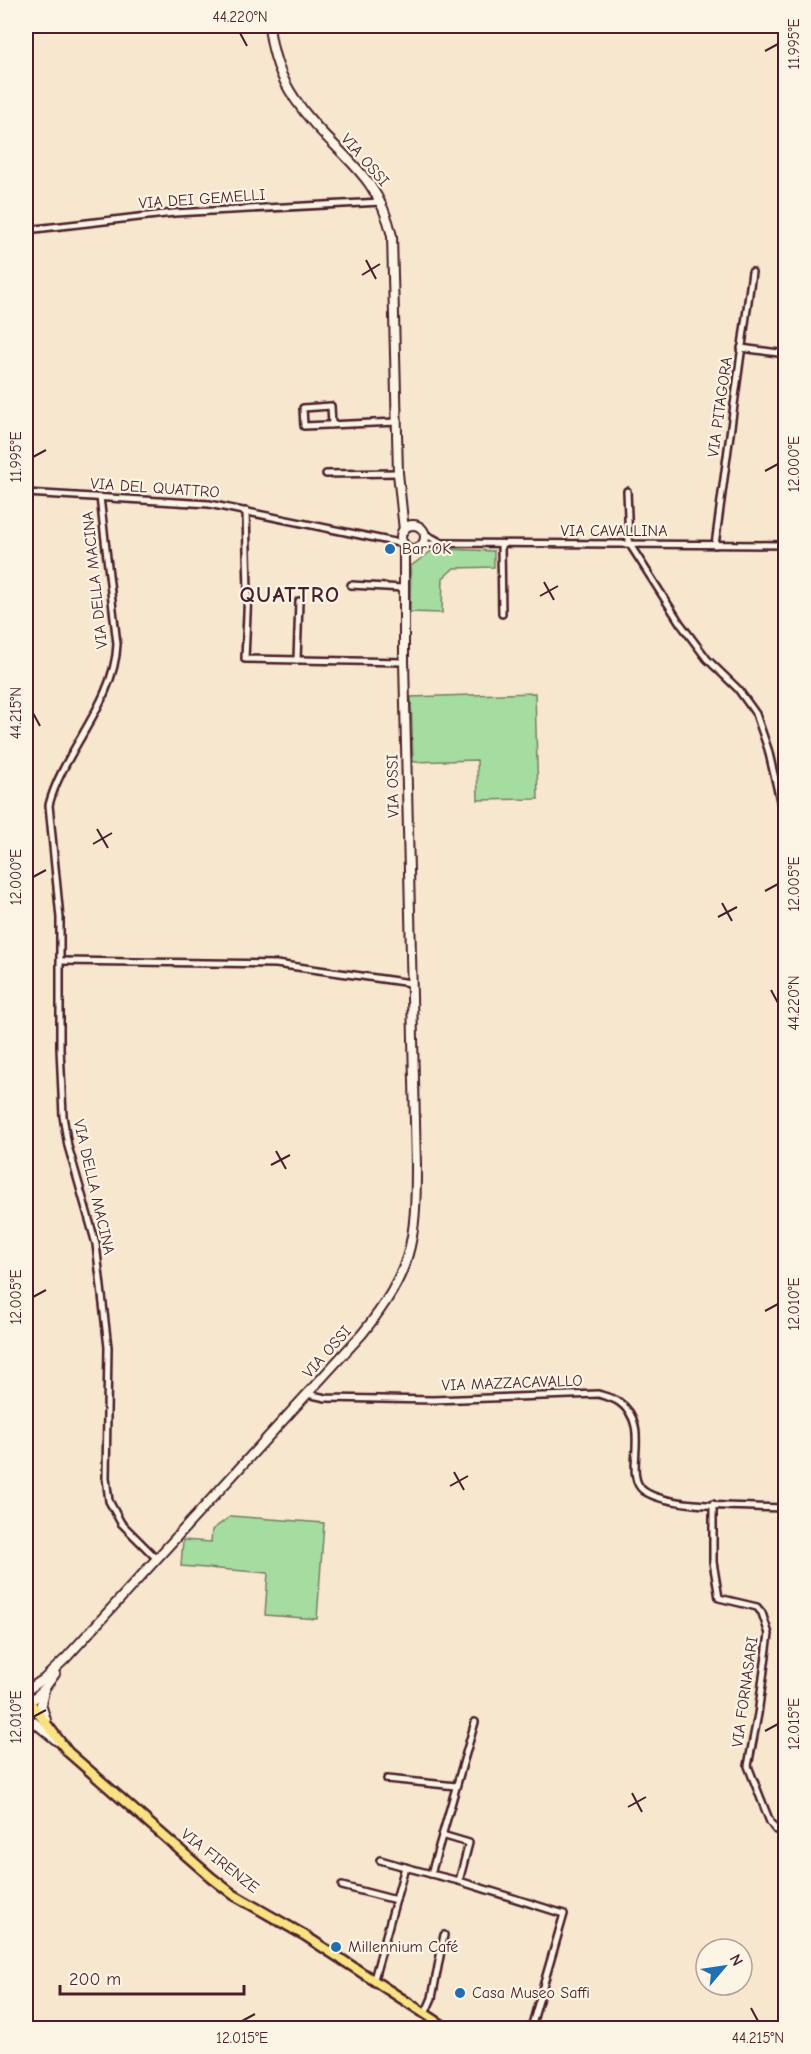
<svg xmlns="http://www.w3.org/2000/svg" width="811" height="2054" font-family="'Comic Neue',sans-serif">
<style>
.green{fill:#a5dc9f;stroke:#787e65;stroke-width:1.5}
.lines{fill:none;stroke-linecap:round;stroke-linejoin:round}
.street-casing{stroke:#4a1f2b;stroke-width:10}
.secondary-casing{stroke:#4a1f2b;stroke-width:12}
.primary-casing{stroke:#4a1f2b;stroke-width:13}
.street{stroke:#fcf5e5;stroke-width:5}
.secondary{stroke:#fcf5e5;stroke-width:8}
.primary{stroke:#f8e281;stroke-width:8}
.ticks{fill:none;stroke:#4a1f2b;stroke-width:2}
.poi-dot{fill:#1f6fb2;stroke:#fcf5e5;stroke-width:2}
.labels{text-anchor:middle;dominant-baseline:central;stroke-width:4.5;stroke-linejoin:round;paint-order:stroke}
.street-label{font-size:16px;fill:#4a1f2b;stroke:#fcf5e5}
.poi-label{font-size:16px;fill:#4a1f2b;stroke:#fcf5e5;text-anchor:start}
.district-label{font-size:22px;font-weight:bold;letter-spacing:1.5px;fill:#4a1f2b;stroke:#fcf5e5}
.neatline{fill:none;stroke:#4a1f2b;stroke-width:2}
.ticks-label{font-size:15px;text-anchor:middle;fill:#4a1f2b}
</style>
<rect width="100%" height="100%" fill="#f6e7ce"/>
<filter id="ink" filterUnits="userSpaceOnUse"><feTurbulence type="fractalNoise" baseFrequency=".0167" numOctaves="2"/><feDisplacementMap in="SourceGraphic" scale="12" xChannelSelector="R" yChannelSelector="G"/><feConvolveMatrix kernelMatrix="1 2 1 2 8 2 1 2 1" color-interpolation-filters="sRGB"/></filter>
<g filter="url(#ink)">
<g class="green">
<polygon points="447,549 494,551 494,567 454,568 443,578 442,613 410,612 411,566 430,552"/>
<polygon points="535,693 538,799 478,800 477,760 413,762 411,697"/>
<polygon points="231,1516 324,1523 317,1619 265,1615 268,1573 181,1566 183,1540 211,1542 212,1530"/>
</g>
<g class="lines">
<g class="street-casing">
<g id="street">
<polyline points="26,223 35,229 174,213 381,202"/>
<polyline points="741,348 786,354"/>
<polyline points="332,425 331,406 303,408 304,426 397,422"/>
<polyline points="326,474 398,473"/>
<polyline points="627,491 629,543 680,623 707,659 738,689 756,714 768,749 786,826"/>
<polyline points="26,493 209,504 404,544"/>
<path d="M100,497l17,147c-2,58 -54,107 -68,161l11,113v130l3,68 5,30 28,98 12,103 -2,131 3,23 12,22 35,35"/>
<polyline points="246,511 248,591 245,659 404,662"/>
<polyline points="425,534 440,542"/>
<polyline points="422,545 442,543 786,545"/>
<polyline points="501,545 502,614"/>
<polyline points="715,545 752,272"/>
<polyline points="351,585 403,588"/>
<polyline points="297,660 299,601"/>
<polyline points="61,961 276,964 411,983"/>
<path d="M307,1394l19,4 107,2 165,-6c6,2 15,4 21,8 35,24 2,72 25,89 26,18 108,15 142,17"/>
<polyline points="713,1504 713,1562 719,1598 757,1607 762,1613 769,1634 758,1714 748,1766 770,1822 776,1830 786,1832"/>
<polyline points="387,1779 456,1786"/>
<polyline points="405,1867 431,1874 475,1722"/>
<polyline points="431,1874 459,1881 469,1843 442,1835"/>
<polyline points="459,1881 564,1914 531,2028"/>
<polyline points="342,1886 396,1900"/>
<polyline points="374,1979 405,1867 380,1860"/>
<polyline points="425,2014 432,1998 444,1935"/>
</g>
</g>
<g class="secondary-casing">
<g id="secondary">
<path d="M269,26c3,26 10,50 26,73 35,53 82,69 97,137l6,237 6,57"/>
<circle cx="413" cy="537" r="12"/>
<path d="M26,1691l18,-12 22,-21 296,-324c50,-63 54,-91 54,-170l-12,-502v-118"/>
<polyline points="44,1691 41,1704 46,1720"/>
<polyline points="26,1706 44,1689 55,1674"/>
<polyline points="26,1719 34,1722 57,1741"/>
</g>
</g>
<g class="primary-casing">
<polyline id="primary" points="26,1697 68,1752 212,1878 234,1895 304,1935 447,2028"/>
</g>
<use href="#street" class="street"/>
<use href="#secondary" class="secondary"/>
<use href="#primary" class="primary"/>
</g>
</g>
<path class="ticks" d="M240,33l7,13M765,51l13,-7M366,260l10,19M362,275l18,-11M33,457l13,-7M765,471l13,-7M544,582l10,18M540,596l18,-10M33,713l7,13M97,829l11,19M93,844l19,-11M33,877l13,-7M765,891l13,-7M722,903l10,18M718,917l19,-10M771,990l7,13M276,1151l10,18M271,1165l19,-10M33,1297l13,-7M765,1311l13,-7M454,1472l10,18M450,1486l18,-10M33,1717l13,-7M765,1731l13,-7M632,1793l10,19M628,1807l18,-10M751,2008l7,13M242,2021l13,-7"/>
<g class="poi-dot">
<circle cx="390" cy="549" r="6"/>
<circle cx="336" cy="1947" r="6"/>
<circle cx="460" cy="1993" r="6"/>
</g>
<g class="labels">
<g class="street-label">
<text transform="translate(365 160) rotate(49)">VIA OSSI</text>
<text transform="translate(202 199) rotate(-4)">VIA DEI GEMELLI</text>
<text transform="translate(720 407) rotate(-82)">VIA PITAGORA</text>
<text transform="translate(155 488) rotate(4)">VIA DEL QUATTRO</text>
<text x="614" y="531">VIA CAVALLINA</text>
<text transform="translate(95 580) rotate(-96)">VIA DELLA MACINA</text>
<text transform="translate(393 786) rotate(-91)">VIA OSSI</text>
<text transform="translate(94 1187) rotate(77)">VIA DELLA MACINA</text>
<text transform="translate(327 1352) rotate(-48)">VIA OSSI</text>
<text transform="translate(512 1383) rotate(-2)">VIA MAZZACAVALLO</text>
<text transform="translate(745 1692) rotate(-82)">VIA FORNASARI</text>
<text transform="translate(220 1861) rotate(38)">VIA FIRENZE</text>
</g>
<g class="poi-label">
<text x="402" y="549">Bar OK</text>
<text x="348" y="1947">Millennium Café</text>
<text x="472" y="1993">Casa Museo Saffi</text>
</g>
<g class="district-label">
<text x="290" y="595">QUATTRO</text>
</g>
</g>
<rect width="811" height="2054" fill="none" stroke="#fcf5e5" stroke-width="66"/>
<g transform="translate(724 1967) rotate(61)"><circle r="28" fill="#fcf5e5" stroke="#b59f9b" stroke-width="1.5"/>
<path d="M0-4.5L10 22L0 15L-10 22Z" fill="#1f6fb2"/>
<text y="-9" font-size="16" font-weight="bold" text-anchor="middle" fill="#4a1f2b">N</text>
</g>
<path d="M60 1985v9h184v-9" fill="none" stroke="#4a1f2b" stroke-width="3"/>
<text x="69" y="1985" font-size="18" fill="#4a1f2b" stroke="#fcf5e5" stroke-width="4.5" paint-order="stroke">200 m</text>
<rect x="33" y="33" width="745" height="1988" class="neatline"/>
<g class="ticks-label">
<text x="240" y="22">44.220°N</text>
<text transform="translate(794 44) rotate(-90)" y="5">11.995°E</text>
<text transform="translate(16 457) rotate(-90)" y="5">11.995°E</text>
<text transform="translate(794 464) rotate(-90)" y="5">12.000°E</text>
<text transform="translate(16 713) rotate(-90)" y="5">44.215°N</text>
<text transform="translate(16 877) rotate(-90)" y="5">12.000°E</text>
<text transform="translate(794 884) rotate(-90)" y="5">12.005°E</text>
<text transform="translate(794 1003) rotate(-90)" y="5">44.220°N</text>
<text transform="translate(16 1297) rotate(-90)" y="5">12.005°E</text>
<text transform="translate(794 1304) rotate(-90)" y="5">12.010°E</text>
<text transform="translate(16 1717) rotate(-90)" y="5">12.010°E</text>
<text transform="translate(794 1724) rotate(-90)" y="5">12.015°E</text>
<text x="242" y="2043">12.015°E</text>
<text x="758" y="2043">44.215°N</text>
</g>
</svg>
